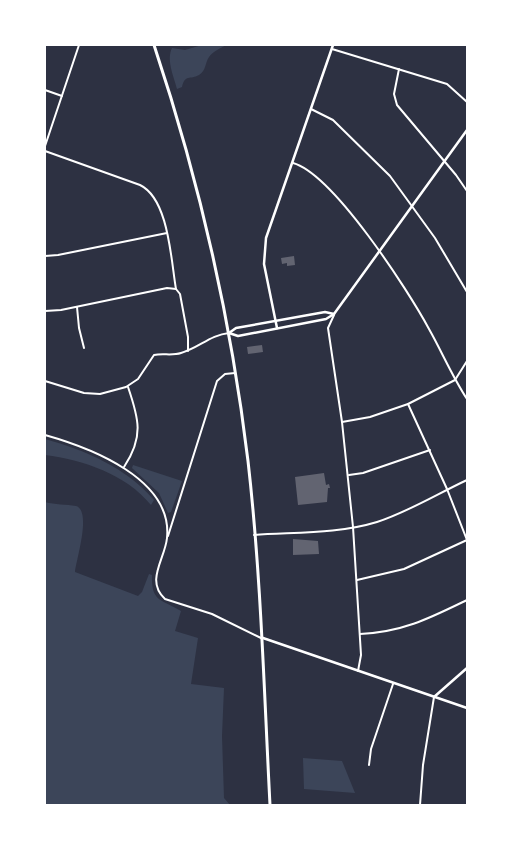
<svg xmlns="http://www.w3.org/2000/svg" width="512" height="850" font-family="Inter,sans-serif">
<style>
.green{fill:#3c4559}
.building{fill:#626471}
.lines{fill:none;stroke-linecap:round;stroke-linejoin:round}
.minor{stroke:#fff;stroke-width:2}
.tertiary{stroke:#fff;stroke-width:2.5}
.trunk{stroke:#fff;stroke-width:3}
</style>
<rect width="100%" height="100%" fill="#2d3142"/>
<g class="green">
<path d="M202,45h24c-5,3 -14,7 -17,12 -4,6 -3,14 -10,18 -9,5 -14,-1 -17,12l-5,2c-3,-12 -11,-29 -5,-41l13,2z"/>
<path d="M45,439c40,11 82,29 109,61l-3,5c-25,-31 -68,-45 -106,-50z"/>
<polygon points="133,465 182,481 171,512 168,513 159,493 132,468"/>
<path d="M45,502c10,3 21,2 31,4 16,5 0,54 -1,66l63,24 4,-4 7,-18 3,1c-1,27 9,24 29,36l-6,20 23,7 -7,46 33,4 -2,48 2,62 6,7h-185z"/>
<polygon points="303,758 342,761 355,793 304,789"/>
</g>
<g class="building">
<polygon points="294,256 295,265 287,266 287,263 282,264 281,258"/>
<polygon points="262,345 263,352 248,354 247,347"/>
<polygon points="324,473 326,485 329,484 330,488 328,488 327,502 298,505 295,477"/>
<polygon points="293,539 318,541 319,554 293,555"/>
</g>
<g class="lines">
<g class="minor">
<polyline points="332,49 447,84 467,102"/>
<polyline points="399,69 394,94 397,105 456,175 467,191"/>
<polyline points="45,90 62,96"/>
<polyline points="311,109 333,120 390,176 435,238 467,292"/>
<polyline points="45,146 79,45"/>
<path d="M45,151l95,34c29,14 31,76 36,104l4,5 8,43v14"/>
<path d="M293,163c40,11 115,127 136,166 13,23 23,47 38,70"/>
<polyline points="45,256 58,255 167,233"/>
<polyline points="77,307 79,328 84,348"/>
<polyline points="45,311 61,310 167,288 176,289"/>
<polyline points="334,315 328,328 342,422 353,527 361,655 358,671"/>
<path d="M45,381l39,12 16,1 26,-7 12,-8 16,-24c9,-2 18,1 27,-2 18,-5 29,-18 48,-20"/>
<polyline points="408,404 447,489 467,540"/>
<polyline points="342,422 370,417 408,404 455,380 467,361"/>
<path d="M45,435c46,13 128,44 122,103 -2,21 -22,43 -2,61l47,15 49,24"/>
<path d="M124,467c20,-30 15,-48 4,-80"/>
<polyline points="349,475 363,473 430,450"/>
<path d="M254,535c40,-3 84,-1 123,-13 31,-10 60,-28 90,-42"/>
<polyline points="168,536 217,381 225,374 235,373"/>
<polyline points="357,580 404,569 467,540"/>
<path d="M360,634c43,-2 70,-16 107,-34"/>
<polyline points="369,765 371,749 393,684"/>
<polyline points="420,805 423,765 434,697"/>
</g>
<g class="tertiary">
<polyline points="277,328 264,264 266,238 333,45"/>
<polyline points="229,333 238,336 326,319 334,314 467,130"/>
<polyline points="229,333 236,328 325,312 334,314"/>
<polyline points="263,638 467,708"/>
<polyline points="434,697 467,668"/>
</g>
<path class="trunk" d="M154,45c45,135 77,274 94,416 13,114 16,229 22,344"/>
</g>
<rect width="512" height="850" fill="none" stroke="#ffffff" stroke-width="92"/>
</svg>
